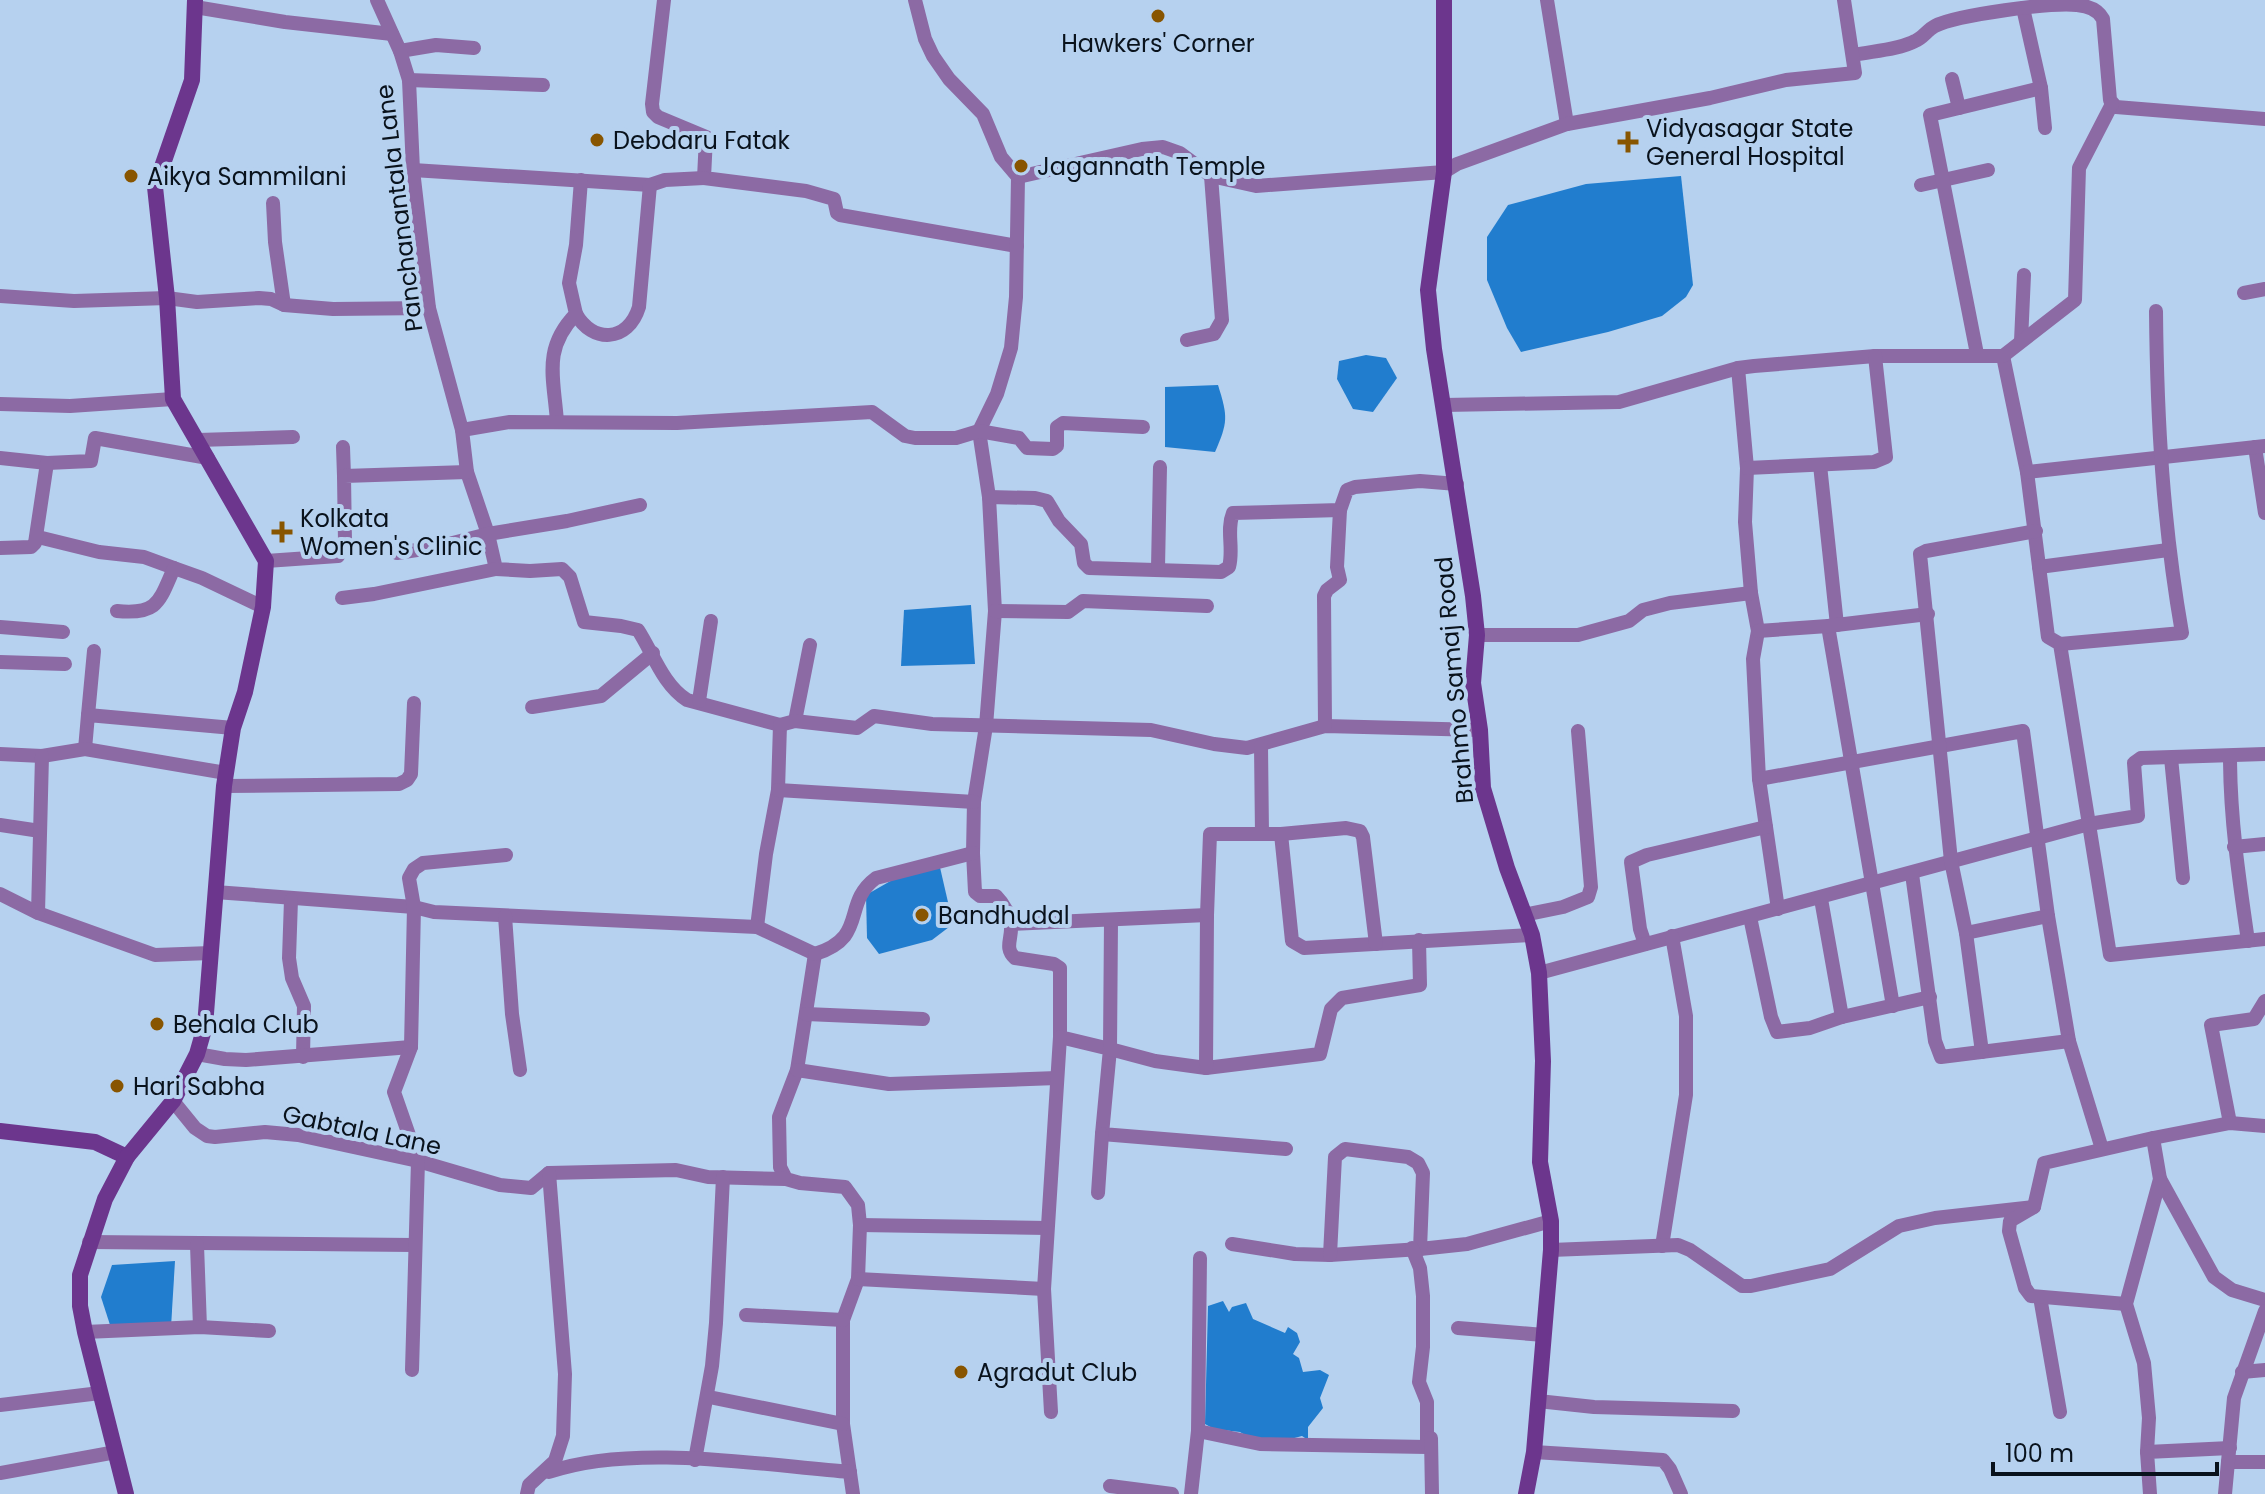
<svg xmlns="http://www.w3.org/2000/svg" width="2265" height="1494" font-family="Poppins,sans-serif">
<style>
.water{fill:#217dce}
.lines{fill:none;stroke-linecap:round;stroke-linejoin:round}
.street{stroke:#8c6aa4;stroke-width:14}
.secondary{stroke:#6c368d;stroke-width:16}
.poi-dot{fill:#850;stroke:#b6d1ef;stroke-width:3}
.labels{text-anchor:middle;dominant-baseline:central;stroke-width:8;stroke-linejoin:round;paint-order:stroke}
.poi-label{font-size:24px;fill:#09121c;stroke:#b6d1ef;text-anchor:start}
.street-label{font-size:24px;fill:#09121c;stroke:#b6d1ef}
</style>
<rect width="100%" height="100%" fill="#b6d1ef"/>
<g class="water">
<polygon points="1681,176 1693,285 1686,297 1662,316 1608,332 1521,352 1507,328 1487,280 1487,237 1508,205 1586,184"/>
<polygon points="1366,355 1386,358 1397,378 1373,412 1353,409 1337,379 1339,361"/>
<path d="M1218,385c10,32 10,37 -3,67l-50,-5v-60z"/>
<polygon points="971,605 975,664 901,666 904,610"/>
<polygon points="939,863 953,924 932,940 879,954 867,938 866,895 901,875"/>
<polygon points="175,1261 171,1327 111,1328 101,1297 112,1265"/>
<polygon points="1223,1301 1229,1312 1232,1307 1246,1303 1253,1319 1285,1333 1288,1327 1297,1333 1300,1342 1293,1354 1299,1358 1303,1372 1320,1370 1329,1375 1320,1398 1323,1408 1308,1427 1308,1440 1302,1436 1283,1441 1258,1443 1240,1432 1214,1429 1205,1424 1208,1306"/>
</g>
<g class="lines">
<g class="street">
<polyline points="664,0 652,104 653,112 658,117 706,137 704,178 806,191 834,199 837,213 840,215 1017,246"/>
<path d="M915,0l10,39 8,17 16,23 34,35 18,43 17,20 -2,120 -5,51 -14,46 -18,37 10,66 6,114 -9,115 -12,76 -1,51 2,39 5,4h16c7,7 15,20 15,30 1,13 -7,22 4,32l39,6 6,4v69l50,12 -8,85 184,15"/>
<polyline points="1547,0 1567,124"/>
<polyline points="195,7 285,22 392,34"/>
<polyline points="2023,8 2041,88 2045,128"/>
<polyline points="400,51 436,45 474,48"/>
<path d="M1854,55c19,-4 44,-5 61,-14 8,-3 12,-11 20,-15 21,-11 118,-24 142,-21 11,1 21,4 26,14l7,81 6,7 149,12"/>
<polyline points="1952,79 1959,108"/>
<polyline points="409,80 543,85"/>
<polyline points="413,170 650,185 665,180 704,178"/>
<polyline points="1018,177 1142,149 1163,147 1180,153 1211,176 1256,186 1444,172 1457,164 1567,124 1710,98 1786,80 1855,73 1844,0"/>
<polyline points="1921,185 1988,170"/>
<polyline points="273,203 275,242 284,305"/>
<polyline points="2244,293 2265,289"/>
<polyline points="0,296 74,301 167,298 197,302 259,298 271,299 284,305 333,309 429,308"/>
<path d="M576,314c16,29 52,29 63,-7l11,-122"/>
<polyline points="1187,340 1214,334 1222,320 1211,176"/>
<polyline points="2021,341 2024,275"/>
<polyline points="1977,354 1930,115 2041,88"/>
<polyline points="2003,356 2027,472 2048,637 2060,644 2110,955 2265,939"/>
<polyline points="1738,368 1747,468 1745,522 1751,593 1758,631 1753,659 1759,779 1778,909"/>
<polyline points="0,404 70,406 173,399"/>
<polyline points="1444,405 1619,402 1738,368 1754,366 1875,356 2003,356 2075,300 2079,168 2112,104"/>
<path d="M557,422c-3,-44 -15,-73 19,-108l-7,-31 7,-38 5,-65"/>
<polyline points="462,430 510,422 677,423 872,412 905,436 915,438 956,438 979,431 1019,438 1027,448 1053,449 1057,446 1057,427 1063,423 1143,427"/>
<polyline points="198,440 293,437"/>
<polyline points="343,447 344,476"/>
<polyline points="2255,447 2265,513"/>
<polyline points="0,458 47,463 91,461 95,438 208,458"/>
<polyline points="1820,465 1837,625"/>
<polyline points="1747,468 1874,462 1886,457 1875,356"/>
<path d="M467,472l21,62 8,35 34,2 32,-2 8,8 14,45 37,4 17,4c15,23 25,55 49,70l93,25 -2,65 -12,64 -9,73"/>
<polyline points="2027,472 2265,446"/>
<path d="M989,497l46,1 12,3 12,20 22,23 3,19 5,5 132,4 8,-5c5,-18 -3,-37 4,-54l107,-3 7,-20 8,-3 65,-6 37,3"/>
<polyline points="38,537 99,552 144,557 174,568"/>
<polyline points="0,548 31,547 35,543 47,463"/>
<polyline points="397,553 437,547 488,534 567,521 640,505"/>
<polyline points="266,561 338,556 345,542 344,476 467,472 462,430 429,308 413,170 409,80 400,51 377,0"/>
<polyline points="2039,567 2168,550"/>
<polyline points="1158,568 1160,467"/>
<polyline points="342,598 374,594 496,569"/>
<path d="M117,611c41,4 42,-9 57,-43l28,10 61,29"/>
<polyline points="995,611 1068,612 1083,601 1207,606"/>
<polyline points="1828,626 1893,1006"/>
<polyline points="0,627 63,632"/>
<polyline points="1758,631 1828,626 1928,614"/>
<polyline points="1477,635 1578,635 1629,621 1643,610 1670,603 1751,593"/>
<path d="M2060,644l122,-11c-19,-109 -25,-212 -26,-322"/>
<polyline points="0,662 65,664"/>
<polyline points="699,701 711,621"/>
<polyline points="532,707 601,696 653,653"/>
<polyline points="88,715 94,651"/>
<polyline points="795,721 810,645"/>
<polyline points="780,725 795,721 857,728 874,716 932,724 1151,730 1214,744 1247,748 1325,726 1480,730"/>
<polyline points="1325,726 1324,596 1327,590 1340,580 1337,567 1340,510"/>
<polyline points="1261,746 1262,834"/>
<polyline points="85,749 88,715 233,728"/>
<polyline points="0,754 42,756 85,749 226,773"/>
<path d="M2230,756c0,62 9,123 18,185"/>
<polyline points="2171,758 2183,878"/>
<polyline points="1759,779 2023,731 2048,916 2069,1041 1941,1057 1935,1041 1912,874"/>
<polyline points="224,786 399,784 407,780 411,774 414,703"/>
<polyline points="778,790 974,802"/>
<polyline points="0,825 40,831"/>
<polyline points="1281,834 1292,941 1304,948 1532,935"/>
<polyline points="2234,847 2265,844"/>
<polyline points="215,892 414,907 434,912 757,927 815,954"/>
<polyline points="0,894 38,913 155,955 211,953"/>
<polyline points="291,900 289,958 292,978 304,1006 303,1057"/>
<polyline points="38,913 42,756"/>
<polyline points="1524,915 1563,907 1588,897 1591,887 1578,731"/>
<polyline points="505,916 512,1014 520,1070"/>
<polyline points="1750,917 1771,1017 1777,1032 1810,1028 1842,1017 1821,899"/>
<polyline points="1111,921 1110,1049 1155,1061 1206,1068 1320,1054 1331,1009 1342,998 1420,985 1419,940"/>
<polyline points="1012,924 1207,915"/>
<polyline points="1966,933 2048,916"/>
<polyline points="1645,944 1640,929 1631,862 1647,855 1766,827"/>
<polyline points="815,954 797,1070 779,1117 780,1167 786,1179 800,1183 845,1187 858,1205 860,1225 858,1279 843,1320 843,1424 853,1494"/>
<path d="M815,954c54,-17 26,-50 61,-76l97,-25"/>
<polyline points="1539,973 2089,824 2138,816 2134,763 2141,758 2265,754"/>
<polyline points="806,1014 923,1019"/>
<polyline points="1842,1017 1930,997"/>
<polyline points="2069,1041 2102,1149"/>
<polyline points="1982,1052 1966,933 1951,861 1920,554 1926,551 2036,531"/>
<polyline points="197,1054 225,1059 246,1060 411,1047"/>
<polyline points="1206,1068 1207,915 1210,834 1281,834 1346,828 1360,831 1363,837 1376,944"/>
<polyline points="797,1070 889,1084 1057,1078"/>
<polyline points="173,1101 195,1128 207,1136 215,1137 265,1132 298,1135 418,1161 500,1185 531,1188 549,1173"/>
<polyline points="2230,1123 2211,1025 2254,1019 2265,1001"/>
<polyline points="549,1173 676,1170 708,1177 786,1179"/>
<polyline points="2160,1179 2214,1277 2232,1290 2265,1300"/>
<polyline points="1098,1193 1102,1134"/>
<polyline points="860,1225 1047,1228"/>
<polyline points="89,1242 414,1245"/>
<polyline points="1232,1244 1295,1254 1330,1255 1420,1249 1467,1244 1551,1221"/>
<polyline points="197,1245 200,1327"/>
<polyline points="1662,1246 1686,1095 1686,1016 1672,936"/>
<polyline points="1551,1250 1678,1245 1690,1250 1742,1286 1751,1286 1830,1269 1899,1226 1935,1218 2034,1207"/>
<polyline points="1330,1255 1335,1157 1345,1149 1408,1157 1418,1163 1423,1173 1420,1249"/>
<polyline points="858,1279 1044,1289"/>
<polyline points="2040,1297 2060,1412"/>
<polyline points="2126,1304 2031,1296 2025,1288 2009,1231 2010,1221 2034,1207 2044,1163 2153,1138"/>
<polyline points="746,1315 843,1320"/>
<polyline points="1458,1328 1544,1335"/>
<polyline points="85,1332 200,1327 269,1331"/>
<polyline points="412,1370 418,1161 394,1092 411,1047 414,907 409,878 414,869 423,863 506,855"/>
<polyline points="2242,1372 2265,1370"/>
<polyline points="714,1398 843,1424"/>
<polyline points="1538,1401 1594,1407 1733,1411"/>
<polyline points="0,1405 100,1393"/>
<polyline points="1051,1412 1044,1289 1060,1037"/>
<polyline points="1198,1431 1260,1444 1427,1447 1427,1402 1419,1382 1423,1347 1423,1296 1420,1268 1412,1248"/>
<polyline points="1431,1438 1432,1494"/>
<polyline points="1534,1452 1663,1460 1670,1469 1681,1494"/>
<polyline points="2147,1452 2149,1418 2144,1363 2126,1304 2160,1179 2153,1138 2230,1123 2265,1126"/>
<polyline points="695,1460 712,1366 716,1323 723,1177"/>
<polyline points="2228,1462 2265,1462"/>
<path d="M549,1472c84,-29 212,-7 301,0"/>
<polyline points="0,1473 116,1452"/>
<polyline points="1110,1486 1172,1494"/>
<polyline points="527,1494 529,1485 555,1461 563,1436 565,1374 549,1173"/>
<polyline points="1191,1494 1198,1431 1200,1258"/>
<polyline points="2150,1494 2147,1452 2230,1448"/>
<polyline points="2225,1494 2234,1398 2265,1311"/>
</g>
<g class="secondary">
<polyline points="1444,0 1444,172 1428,290 1434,349 1473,596 1477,635 1473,683 1480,730 1483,788 1507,868 1532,935 1539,973 1543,1061 1540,1162 1551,1221 1551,1250 1534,1452 1526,1494"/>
<polyline points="0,1131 95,1142 127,1157"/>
<polyline points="126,1494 85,1332 80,1306 80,1275 105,1199 127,1157 173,1101 197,1054 205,1026 224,786 233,728 245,692 263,607 266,561 173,399 167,298 155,187 192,80 195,0"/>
</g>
</g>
<g class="poi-dot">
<circle cx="1158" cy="16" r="8"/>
<circle cx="597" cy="140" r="8"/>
<path d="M1624 130h8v8h8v8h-8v8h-8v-8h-8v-8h8z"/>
<circle cx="1021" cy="166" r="8"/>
<circle cx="131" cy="176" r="8"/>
<path d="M278 520h8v8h8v8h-8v8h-8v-8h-8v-8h8z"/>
<circle cx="922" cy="915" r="8"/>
<circle cx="157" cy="1024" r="8"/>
<circle cx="117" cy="1086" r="8"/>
<circle cx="961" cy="1372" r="8"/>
</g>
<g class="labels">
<g class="poi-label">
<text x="1158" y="43" text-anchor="middle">Hawkers' Corner</text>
<text x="1646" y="128">Vidyasagar State<tspan x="1646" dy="28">General Hospital</tspan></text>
<text x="613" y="140">Debdaru Fatak</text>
<text x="1037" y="166">Jagannath Temple</text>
<text x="147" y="176">Aikya Sammilani</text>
<text x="300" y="518">Kolkata<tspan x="300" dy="28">Women's Clinic</tspan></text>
<text x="938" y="915">Bandhudal</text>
<text x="173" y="1024">Behala Club</text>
<text x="133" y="1086">Hari Sabha</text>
<text x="977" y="1372">Agradut Club</text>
</g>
<g class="street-label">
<text transform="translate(399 208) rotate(-97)">Panchanantala Lane</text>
<text transform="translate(1454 680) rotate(-95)">Brahmo Samaj Road</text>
<text transform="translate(362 1130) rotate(12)">Gabtala Lane</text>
</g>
</g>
<path d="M1993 1462v12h224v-12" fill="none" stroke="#09121c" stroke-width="4"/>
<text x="2005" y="1462" font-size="24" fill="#09121c" stroke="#b6d1ef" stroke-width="6" paint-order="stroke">100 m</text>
</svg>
